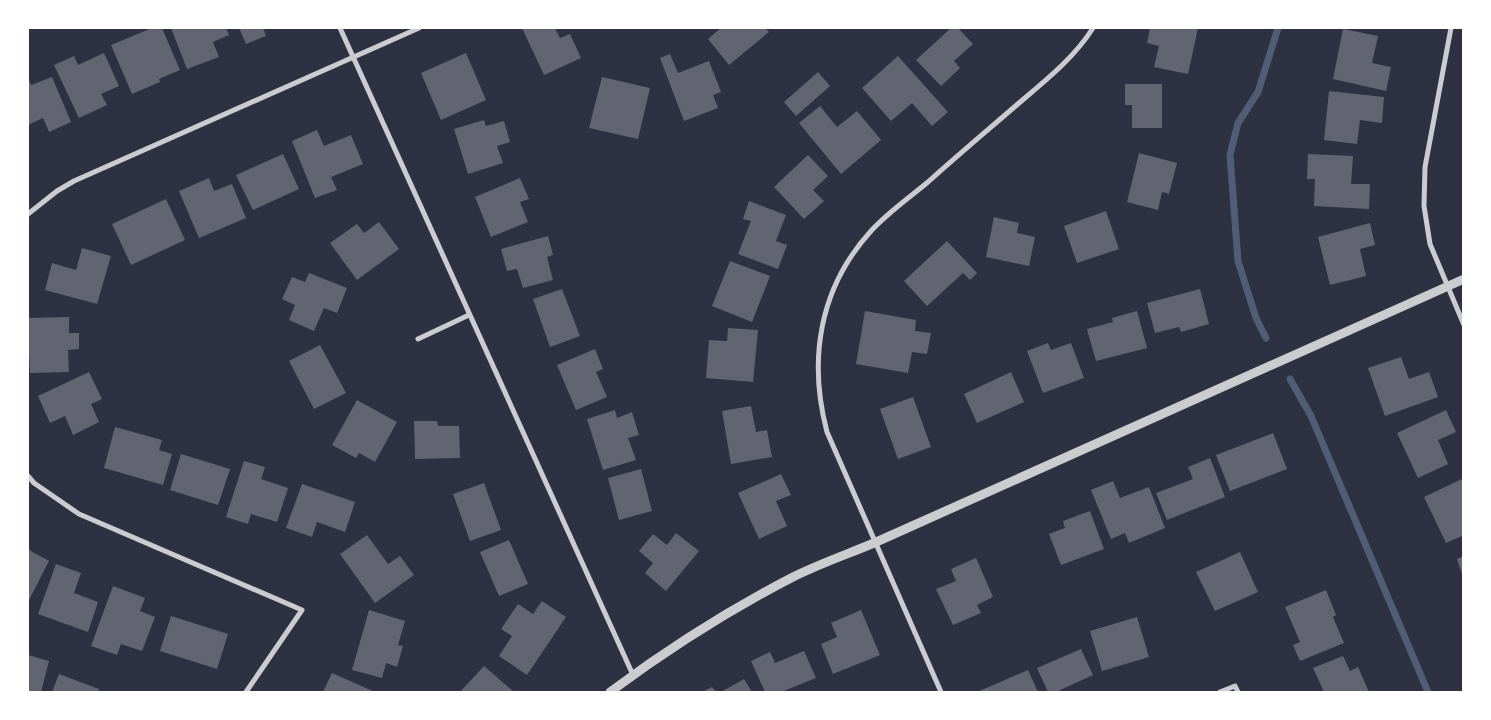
<svg xmlns="http://www.w3.org/2000/svg" width="1491" height="720" font-family="Signika,sans-serif">
<style>
.lines{fill:none;stroke-linecap:round;stroke-linejoin:round}
.stream{stroke:#4f5d75;stroke-width:7}
.building{fill:#626471}
.minor{stroke:#caccd0;stroke-width:5}
.tertiary{stroke:#caccd0;stroke-width:9}
</style>
<rect width="100%" height="100%" fill="#2d3142"/>
<g class="lines">
<g class="stream">
<polyline points="1266,338 1256,318 1238,261 1230,155 1238,123 1258,92 1278,28"/>
<polyline points="1290,379 1311,416 1428,692"/>
</g>
</g>
<g class="building">
<polygon points="152,28 162,28 180,70 159,79 160,82 132,94 111,45"/>
<polygon points="171,28 226,28 229,35 213,42 219,57 187,69"/>
<polygon points="239,28 263,28 266,36 246,44"/>
<polygon points="522,28 555,28 560,38 570,34 581,58 544,75"/>
<polygon points="721,28 765,28 769,32 729,65 708,39"/>
<polygon points="951,28 958,28 973,44 954,61 960,68 941,86 916,60"/>
<polygon points="1150,28 1198,28 1188,74 1154,67 1159,46 1147,43"/>
<polygon points="1343,29 1378,36 1372,63 1391,67 1386,91 1333,79"/>
<polygon points="104,53 119,86 101,94 107,105 79,118 54,65 74,56 78,65"/>
<polygon points="466,53 486,100 441,120 421,73"/>
<polygon points="670,54 678,73 709,61 721,92 713,95 718,108 684,121 660,58"/>
<polygon points="898,56 948,112 932,126 912,103 891,121 862,88"/>
<polygon points="818,72 830,86 796,116 784,102"/>
<polygon points="52,77 71,122 49,132 43,118 28,125 28,80 29,80 31,85"/>
<polygon points="602,77 650,88 638,139 589,128"/>
<polygon points="1125,84 1162,84 1162,128 1132,128 1132,105 1125,105"/>
<polygon points="1329,91 1384,97 1382,123 1360,120 1357,144 1324,140"/>
<polygon points="820,106 837,127 857,111 881,140 841,174 799,123"/>
<polygon points="484,120 486,126 504,121 510,142 497,146 503,163 468,174 454,129"/>
<polygon points="317,130 324,146 351,135 363,164 331,177 337,190 315,198 292,141"/>
<polygon points="1139,153 1177,163 1169,194 1162,192 1158,210 1127,202"/>
<polygon points="283,154 299,189 253,210 236,175"/>
<polygon points="1308,154 1353,156 1351,184 1370,184 1369,209 1314,206 1315,179 1307,179"/>
<polygon points="808,155 828,176 813,190 824,201 804,219 774,187"/>
<polygon points="209,178 214,191 232,184 246,218 199,238 179,191"/>
<polygon points="520,178 529,199 520,202 528,222 491,237 475,197"/>
<polygon points="166,199 185,240 131,265 112,224"/>
<polygon points="749,201 786,215 776,241 787,245 778,269 738,254 751,221 743,219"/>
<polygon points="1106,211 1119,249 1077,263 1064,226"/>
<polygon points="994,217 1019,223 1017,233 1035,237 1029,266 986,257"/>
<polygon points="379,222 399,249 357,280 330,243 357,224 364,233"/>
<polygon points="1370,223 1375,245 1360,249 1366,276 1330,285 1318,237"/>
<polygon points="548,236 553,255 547,257 553,280 523,288 517,269 507,271 501,249"/>
<polygon points="947,241 977,273 970,280 963,273 927,306 904,281"/>
<polygon points="82,248 111,256 97,304 45,290 52,263 76,270"/>
<polygon points="730,261 770,276 752,322 712,306"/>
<polygon points="309,273 347,288 337,313 324,308 314,331 289,320 295,305 282,299 292,277 305,282"/>
<polygon points="562,289 580,336 550,347 533,299"/>
<polygon points="1200,289 1209,324 1181,332 1179,327 1155,333 1147,303"/>
<polygon points="865,311 916,320 915,331 931,333 927,354 912,352 908,373 856,364"/>
<polygon points="1137,311 1147,348 1096,361 1087,329 1113,322 1112,318"/>
<polygon points="69,317 69,333 79,333 79,349 68,350 69,372 30,373 29,350 28,350 28,318"/>
<polygon points="728,328 758,330 753,382 706,378 709,340 727,341"/>
<polygon points="1048,343 1051,350 1071,343 1084,378 1043,393 1027,351"/>
<polygon points="320,345 346,393 314,409 289,361"/>
<polygon points="595,349 603,369 596,372 607,397 576,410 557,365"/>
<polygon points="1401,357 1409,379 1429,372 1438,397 1385,416 1368,368"/>
<polygon points="89,372 102,399 91,404 99,422 73,435 65,416 50,423 38,396"/>
<polygon points="1011,372 1024,402 977,423 964,394"/>
<polygon points="913,397 931,447 898,459 880,409"/>
<polygon points="357,400 397,422 375,462 359,453 356,458 332,445"/>
<polygon points="751,406 756,432 767,430 772,457 731,464 722,411"/>
<polygon points="615,410 617,418 632,412 639,435 628,438 636,460 603,470 587,419"/>
<polygon points="1446,410 1456,432 1438,440 1448,464 1418,478 1397,433"/>
<polygon points="414,421 437,421 438,426 459,426 460,458 415,459"/>
<polygon points="115,427 162,440 159,450 172,454 163,485 104,468"/>
<polygon points="1273,433 1287,469 1230,491 1216,455"/>
<polygon points="181,454 230,469 218,505 170,490"/>
<polygon points="1210,458 1225,497 1167,520 1156,493 1193,479 1188,467"/>
<polygon points="244,461 265,467 261,479 288,488 277,522 251,514 248,524 226,517"/>
<polygon points="641,469 652,511 619,520 608,478"/>
<polygon points="781,474 791,495 776,501 787,526 759,539 738,493"/>
<polygon points="1462,479 1464,483 1464,535 1446,543 1424,497"/>
<polygon points="1113,481 1120,498 1149,487 1165,528 1129,543 1125,533 1111,539 1091,490"/>
<polygon points="484,483 501,530 470,541 453,494"/>
<polygon points="302,484 355,502 345,532 317,522 312,537 286,528"/>
<polygon points="1090,511 1104,549 1061,565 1049,534 1065,528 1063,521"/>
<polygon points="676,533 699,551 666,591 645,573 653,563 639,551 653,534 667,545"/>
<polygon points="367,535 388,564 400,556 414,575 375,603 340,554"/>
<polygon points="509,540 528,584 499,596 480,552"/>
<polygon points="29,550 49,561 28,602 28,552"/>
<polygon points="1240,552 1258,592 1215,611 1196,572"/>
<polygon points="1464,556 1464,577 1463,577 1457,559"/>
<polygon points="976,558 993,597 977,605 981,613 953,625 936,589 956,581 951,569"/>
<polygon points="56,564 81,573 74,593 98,602 88,632 38,614"/>
<polygon points="113,586 145,598 140,611 155,617 142,651 121,644 117,655 91,646"/>
<polygon points="1326,590 1336,615 1333,617 1344,643 1300,661 1293,645 1300,642 1285,607"/>
<polygon points="542,601 566,617 527,675 499,656 512,636 501,629 518,604 533,614"/>
<polygon points="369,610 405,621 398,645 403,646 397,667 386,663 382,678 352,670"/>
<polygon points="861,610 880,655 833,674 821,644 837,637 831,623"/>
<polygon points="171,616 228,634 217,669 160,651"/>
<polygon points="1137,617 1149,657 1102,671 1090,631"/>
<polygon points="1081,649 1093,675 1056,692 1048,692 1037,668"/>
<polygon points="804,651 816,678 781,692 765,692 751,661 770,652 775,663"/>
<polygon points="28,655 49,661 41,692 28,692"/>
<polygon points="1343,656 1350,671 1358,667 1369,692 1324,692 1313,668"/>
<polygon points="484,666 514,692 460,692"/>
<polygon points="1028,670 1038,692 977,692"/>
<polygon points="332,673 375,692 323,692"/>
<polygon points="59,674 99,689 98,692 52,692"/>
<polygon points="744,679 752,692 721,692"/>
<polygon points="712,687 716,692 702,692"/>
</g>
<g class="lines">
<g class="minor">
<polyline points="340,28 633,675"/>
<polyline points="1451,28 1425,167 1424,206 1430,244 1464,325"/>
<polyline points="28,214 57,191 74,181 419,28"/>
<polyline points="418,339 469,315"/>
<polyline points="28,476 34,483 79,514 302,610 246,692"/>
<path d="M941,692l-114,-260c-19,-72 -8,-144 44,-201 15,-17 39,-34 57,-49 30,-27 61,-53 91,-79 27,-23 55,-45 74,-75"/>
<polyline points="1220,692 1235,686 1238,692"/>
</g>
<path class="tertiary" d="M610,692c58,-43 119,-82 183,-115 26,-13 55,-23 81,-34l590,-264"/>
</g>
<rect width="1491" height="720" fill="none" stroke="#ffffff" stroke-width="58"/>
</svg>
